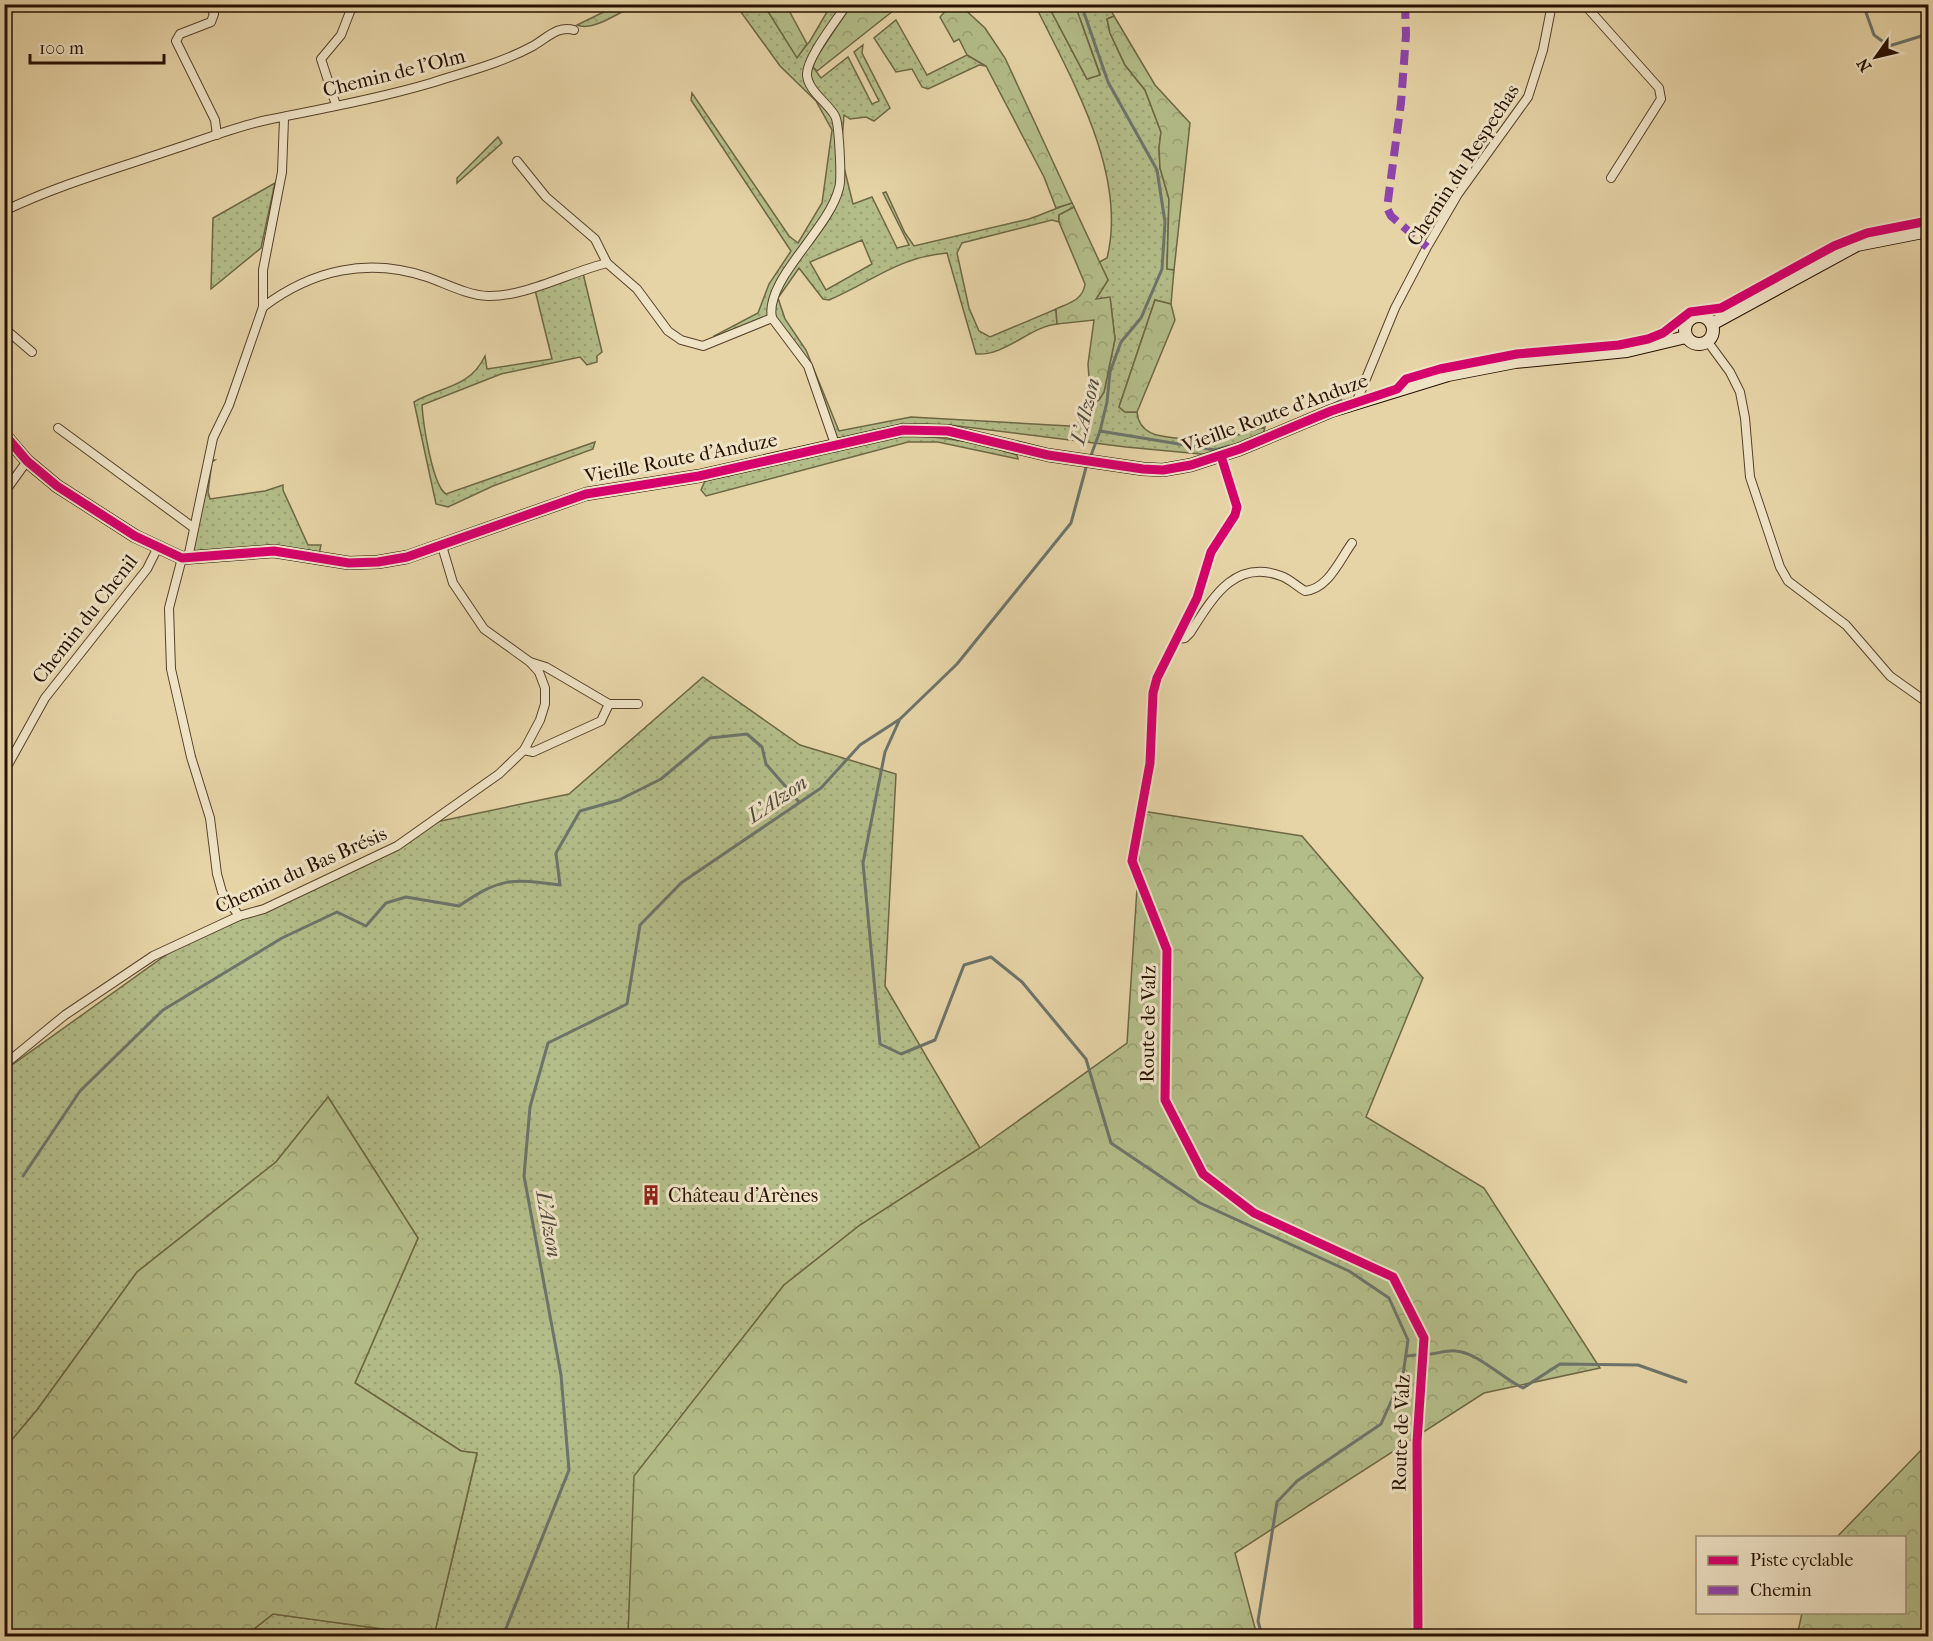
<svg xmlns="http://www.w3.org/2000/svg" width="1933" height="1641" font-family="'IM FELL French Canon',serif">
<style>
.grass{fill:url(#grass-dots);stroke:#6d6744;stroke-width:1.5;fill-rule:evenodd}
.forest{fill:url(#forest-crowns);stroke:#6d6744;stroke-width:1.5}
.lines{fill:none;stroke-linecap:round;stroke-linejoin:round}
.stream{stroke:#6c746b;stroke-width:3}
.street-casing{stroke:#57422a;stroke-width:10}
.secondary-casing{stroke:#271100;stroke-width:14}
.street{stroke:#efe3c6;stroke-width:8}
.secondary{stroke:#efe3c6;stroke-width:12}
.quiet{stroke:#8e44ad;stroke-width:8;stroke-dasharray:15 8;stroke-linecap:butt}
.cycleway-casing{stroke:#efe3c6;stroke-width:13}
.cycleway{stroke:#d6006c;stroke-width:9}
.labels{text-anchor:middle;dominant-baseline:central;stroke-width:6;stroke-linejoin:round;paint-order:stroke}
.street-label{font-size:20px;fill:#271100;stroke:#efe3c6}
.poi-label{font-size:20px;fill:#271100;stroke:#efe3c6;text-anchor:start}
.water-label{font-size:21px;font-style:italic;fill:#4f4b3e;stroke:#efe3c6}
</style>
<defs>
<pattern id="grass-dots" width="8" height="8" patternUnits="userSpaceOnUse" patternTransform="scale(1.5)"><rect width="8" height="8" fill="#b3bd89"/><path d="M2 2h.1M6 6h.1" fill="none" stroke="#9aa174" stroke-width="1.8" stroke-linecap="round"/></pattern>
<pattern id="forest-crowns" width="20" height="18" patternUnits="userSpaceOnUse" patternTransform="scale(1.5)"><rect width="20" height="18" fill="#b3bd89"/><path d="M2 6a3 3 0 1 1 6 0M12 15a3 3 0 1 1 6 0" fill="none" stroke="#9aa174"/></pattern>
</defs>
<rect width="100%" height="100%" fill="#e6d4a7"/>
<filter id="stains"><feTurbulence type="fractalNoise" baseFrequency=".00333" numOctaves="4"/><feColorMatrix values="0 0 0 0 .2 0 0 0 0 .09 0 0 0 0 .02 0 0 0 .5 -.17"/></filter>
<radialGradient id="worn" r=".72"><stop offset=".6" stop-color="#630" stop-opacity="0"/><stop offset="1" stop-color="#630" stop-opacity=".3"/></radialGradient>
<g class="grass">
<path d="M725,5h39l33,52 13,-16 21,-36h20l-38,62 8,11 27,-21 24,47 7,-3 -25,-49 9,-7 -1,8 28,55 -16,13 -8,-4 -16,2 -6,-4 -3,40 12,49 19,-7 25,51 12,-3 -26,-52 3,-1 19,41 9,13 115,-27c17,-6 27,-11 43,-16l2,4 -15,8v7l-7,-2 -90,23 -5,10 12,55 10,23 11,6 66,-28 1,15c-28,3 -51,32 -81,30l-29,-101c-48,4 -76,29 -118,47l-6,-1 -24,-31 -21,30 7,21 21,31 33,81 72,-14 158,9 11,-4 10,-9 1,-9 8,-4 5,-8 11,-53 -5,-41 -14,1 12,-19 -9,-18 8,-4c21,-84 -36,-180 -72,-253h13l39,74 13,-5 -25,-69h33l6,11 -7,3 3,14 15,32 20,25 16,42 -2,16 1,20 9,31 -2,69 7,2 -3,34 -16,-4 -36,107 6,5h12c3,34 47,21 67,32l61,-17 -2,8 -52,20 -85,-8 -176,-22 -116,15 -26,-74 -36,-48 -55,24 -3,-6 44,-23 11,-29 22,-33 -100,-151 1,-7 97,143 9,7 24,-40 10,-73 -16,-29 -36,-35 -39,-54zM862,240l10,24 -46,26 -16,-28z"/>
<polygon points="896,20 927,75 967,55 986,66 979,65 928,89 922,87 912,69 896,72 874,38"/>
<polygon points="498,137 502,143 457,183 457,178"/>
<polygon points="275,183 261,248 211,289 213,218"/>
<path d="M583,273l19,79 -5,4v6l-10,3 -7,-8 -79,17 -79,31c1,17 10,80 24,89l149,-52 -2,7 -100,37 -45,21 -12,-3 -22,-102c27,-16 55,-13 71,-46l2,13 65,-10 -17,-69z"/>
<polygon points="917,435 978,443 1017,455 1018,459 938,442 908,442 706,496 701,490 705,481 900,436"/>
<polygon points="212,460 215,460 212,462 208,492 210,499 265,491 283,485 283,490 308,545 321,545 319,554 192,552"/>
<polygon points="703,677 800,745 896,774 885,986 980,1148 860,1225 784,1285 635,1476 628,1636 245,1636 273,1614 434,1636 477,1454 461,1451 355,1383 418,1238 328,1097 276,1162 137,1272 37,1410 5,1448 5,1070 173,950 339,876 436,822 569,794"/>
</g>
<g class="forest">
<path d="M618,5h18c-16,6 -42,27 -59,20z"/>
<polygon points="764,5 786,5 807,44 797,58"/>
<polygon points="851,5 898,7 817,71 813,67 816,58"/>
<polygon points="951,5 960,5 985,28 1005,58 1072,203 1056,208 1044,177 986,66 967,55 959,39 954,42 940,17"/>
<polygon points="1048,5 1075,5 1100,75 1087,79"/>
<polygon points="1114,16 1155,85 1190,123 1174,270 1167,269 1169,199 1160,168 1159,148 1161,132 1145,90 1125,65 1110,33 1107,19"/>
<path d="M1074,207l34,73 -12,19 14,-2 5,42 -11,53 -5,8 -8,4 -3,-40 6,-44 -37,4 -1,-15c13,-6 27,-9 29,-25l-26,-62v-7z"/>
<polygon points="1155,300 1171,304 1175,320 1137,412 1125,412 1119,407"/>
<polygon points="1142,811 1302,836 1423,978 1366,1117 1484,1188 1600,1368 1484,1393 1235,1553 1255,1628 1266,1636 628,1636 634,1476 784,1285 860,1225 980,1148 1127,1043"/>
<polygon points="328,1097 418,1238 355,1383 461,1451 477,1453 434,1636 273,1614 245,1636 5,1636 5,1448 37,1410 137,1272 276,1162"/>
<polygon points="1928,1443 1928,1636 1797,1636 1802,1613 1904,1612 1904,1538 1837,1537"/>
</g>
<g class="lines">
<g class="stream">
<polyline points="1081,4 1108,82 1157,170 1165,222 1162,269 1141,318 1121,342 1110,372 1107,402 1100,431 1090,458"/>
<polyline points="1863,4 1874,35 1889,46 1928,34"/>
<polyline points="1332,405 1341,400"/>
<polyline points="1100,431 1215,450 1229,446"/>
<polyline points="899,721 885,752 863,863 880,1044 901,1054 935,1040 964,965 991,957 1022,982 1086,1059 1111,1143 1200,1203 1349,1271 1389,1298 1408,1340 1403,1375 1381,1424 1297,1481 1277,1502 1258,1621 1262,1636"/>
<path d="M23,1176l57,-85 83,-81 119,-72 55,-26 29,14 20,-23 20,-6 53,9c41,-28 52,-28 101,-21l-4,-32 24,-42 39,-11 42,-21 49,-41 37,-4 15,13 4,17 33,38"/>
<path d="M1431,1354c8,-1 17,-4 25,-3 22,2 46,27 67,37l37,-24 78,1 48,17"/>
<polyline points="1407,1356 1416,1355"/>
<polyline points="503,1636 569,1470 561,1375 524,1176 530,1107 548,1043 627,1004 640,925 681,883 821,788 860,745 900,719 957,664 1071,523 1087,464"/>
</g>
<g class="street-casing">
<g id="street">
<polyline points="209,4 214,14 211,22 180,34 176,41 215,120 217,135"/>
<polyline points="1584,4 1659,88 1661,99 1611,178"/>
<polyline points="336,105 321,59 341,35 353,4"/>
<polyline points="517,161 546,197 595,239 607,263 637,289 668,331 681,340 703,346 772,318 808,366 835,444"/>
<path d="M4,211c54,-26 111,-42 167,-61 32,-10 63,-23 96,-30 54,-11 110,-21 164,-37 34,-11 71,-20 102,-37 14,-8 25,-21 41,-16"/>
<path d="M263,307c49,-37 105,-50 164,-30 20,7 40,18 61,19 37,1 82,-24 119,-33"/>
<path d="M772,318c-8,-38 57,-88 67,-130 3,-9 0,-65 -4,-72 -7,-13 -27,-25 -28,-41 -1,-17 30,-55 40,-71"/>
<polyline points="4,328 32,352"/>
<polyline points="1708,342 1730,372 1740,392 1745,418 1750,477 1780,567 1788,581 1846,625 1890,676 1928,703"/>
<polyline points="1356,403 1395,308 1427,247 1458,194 1528,97 1543,50 1552,4"/>
<polyline points="58,428 194,528"/>
<polyline points="1221,456 1237,507 1235,515 1211,552 1197,598 1157,678 1153,693 1150,763 1132,861 1167,950 1165,1100 1203,1174 1254,1213 1393,1277 1424,1338 1417,1442 1418,1636"/>
<polyline points="4,493 27,461"/>
<polyline points="182,558 169,608 171,669 191,757 210,818 217,874 222,892 239,916"/>
<polyline points="188,558 213,438 229,405 263,307 263,270 282,172 284,119"/>
<path d="M1178,639l7,-1 5,-5c22,-34 44,-75 91,-57 9,3 15,10 24,15 23,-2 34,-30 47,-48"/>
<polyline points="530,662 546,667 609,704 638,704"/>
<polyline points="524,750 533,752 601,721 609,704"/>
<polyline points="4,772 45,698 147,569 157,549"/>
<polyline points="4,1065 65,1015 153,956 239,916 264,909 397,846 499,774 524,750 540,720 545,704 545,688 539,672 530,662 484,629 453,583 442,546"/>
</g>
</g>
<g class="secondary-casing">
<g id="secondary">
<circle cx="1699" cy="330" r="14"/>
<polyline points="1712,324 1857,245 1928,231"/>
<polyline points="4,434 27,461 57,486 135,536 182,558 274,551 349,563 378,562 407,557 586,494 699,476 903,430 948,431 1048,455 1143,469 1163,470 1191,465 1240,449 1331,411 1448,375 1515,362 1627,351 1686,337"/>
</g>
</g>
<use href="#street" class="street"/>
<use href="#secondary" class="secondary"/>
<polyline class="quiet" points="1405,4 1406,35 1401,103 1387,208 1391,216 1427,247"/>
<g class="cycleway-casing">
<g id="cycleway">
<polyline points="4,434 27,461 57,486 135,536 182,558 274,551 349,563 378,562 407,557 586,494 699,476 903,430 948,431 1048,455 1143,469 1163,470 1191,465 1240,449 1331,411 1397,389 1406,379 1440,369 1517,354 1619,345 1648,339 1663,333 1690,312 1721,308 1834,246 1867,233 1928,221"/>
<polyline points="1221,456 1237,507 1235,515 1211,552 1197,598 1157,678 1153,693 1150,763 1132,861 1167,950 1165,1100 1203,1174 1254,1213 1393,1277 1424,1338 1417,1442 1418,1636"/>
</g>
</g>
<use href="#cycleway" class="cycleway"/>
</g>
<defs>
<g id="building-bare" transform="scale(1.62)"><path d="M-4-6H4V6H1V3H-1V6H-4ZM-2.5-4.3h1.7v1.8h-1.7ZM.8-4.3h1.7v1.8H.8ZM-2.5-1h1.7V.8h-1.7ZM.8-1h1.7V.8H.8Z" fill="#8f2418" stroke="#efe3c6" stroke-width="2.5" paint-order="stroke"/></g>
</defs>
<g fill-rule="evenodd">
<use href="#building-bare" x="651" y="1195"/>
</g>
<g class="labels">
<g class="street-label">
<text transform="translate(394 73) rotate(-14)">Chemin de l'Olm</text>
<text transform="translate(1463 165) rotate(-57)">Chemin du Respechas</text>
<text transform="translate(1275 413) rotate(-20)">Vieille Route d'Anduze</text>
<text transform="translate(681 458) rotate(-11)">Vieille Route d'Anduze</text>
<text transform="translate(85 619) rotate(-52)">Chemin du Chenil</text>
<text transform="translate(301 870) rotate(-24)">Chemin du Bas Brésis</text>
<text transform="translate(1148 1024) rotate(-89)">Route de Valz</text>
<text transform="translate(1401 1433) rotate(-88)">Route de Valz</text>
</g>
<g class="poi-label">
<text x="668" y="1195">Château d'Arènes</text>
</g>
<g class="water-label">
<text transform="translate(1085 411) rotate(-76)">L'Alzon</text>
<text transform="translate(777 799) rotate(-34)">L'Alzon</text>
<text transform="translate(549 1224) rotate(80)">L'Alzon</text>
</g>
</g>
<rect width="1933" height="1641" fill="none" stroke="#e6d4a7" stroke-width="24"/>
<rect x="6" y="6" width="1921" height="1629" fill="none" stroke="#271100" stroke-width="3"/>
<rect x="12" y="12" width="1909" height="1617" fill="none" stroke="#271100" stroke-width="1.5"/>
<rect x="1696" y="1536" width="210" height="78" fill="#efe3c6" stroke="#9f8f77" stroke-width="1.5"/>
<rect x="1708" y="1556" width="30" height="9" fill="#d6006c" stroke="#9f8f77" stroke-width="1.5"/>
<text x="1750" y="1566" font-size="18" fill="#271100">Piste cyclable</text>
<rect x="1708" y="1586" width="30" height="9" fill="#8e44ad" stroke="#9f8f77" stroke-width="1.5"/>
<text x="1750" y="1596" font-size="18" fill="#271100">Chemin</text>
<g transform="translate(1876 57) rotate(236)" stroke="#efe3c6" stroke-width="4.5" paint-order="stroke">
<path d="M0-4.5L10 22L0 15L-10 22Z" fill="#271100"/>
<text y="-9" font-size="16" font-weight="bold" text-anchor="middle" fill="#271100">N</text>
</g>
<path d="M30 54v9h134v-9" fill="none" stroke="#271100" stroke-width="3"/>
<text x="39" y="54" font-size="18" fill="#271100" stroke="#efe3c6" stroke-width="4.5" paint-order="stroke">100 m</text>
<rect width="100%" height="100%" filter="url(#stains)"/>
<rect width="100%" height="100%" fill="url(#worn)"/>
</svg>
